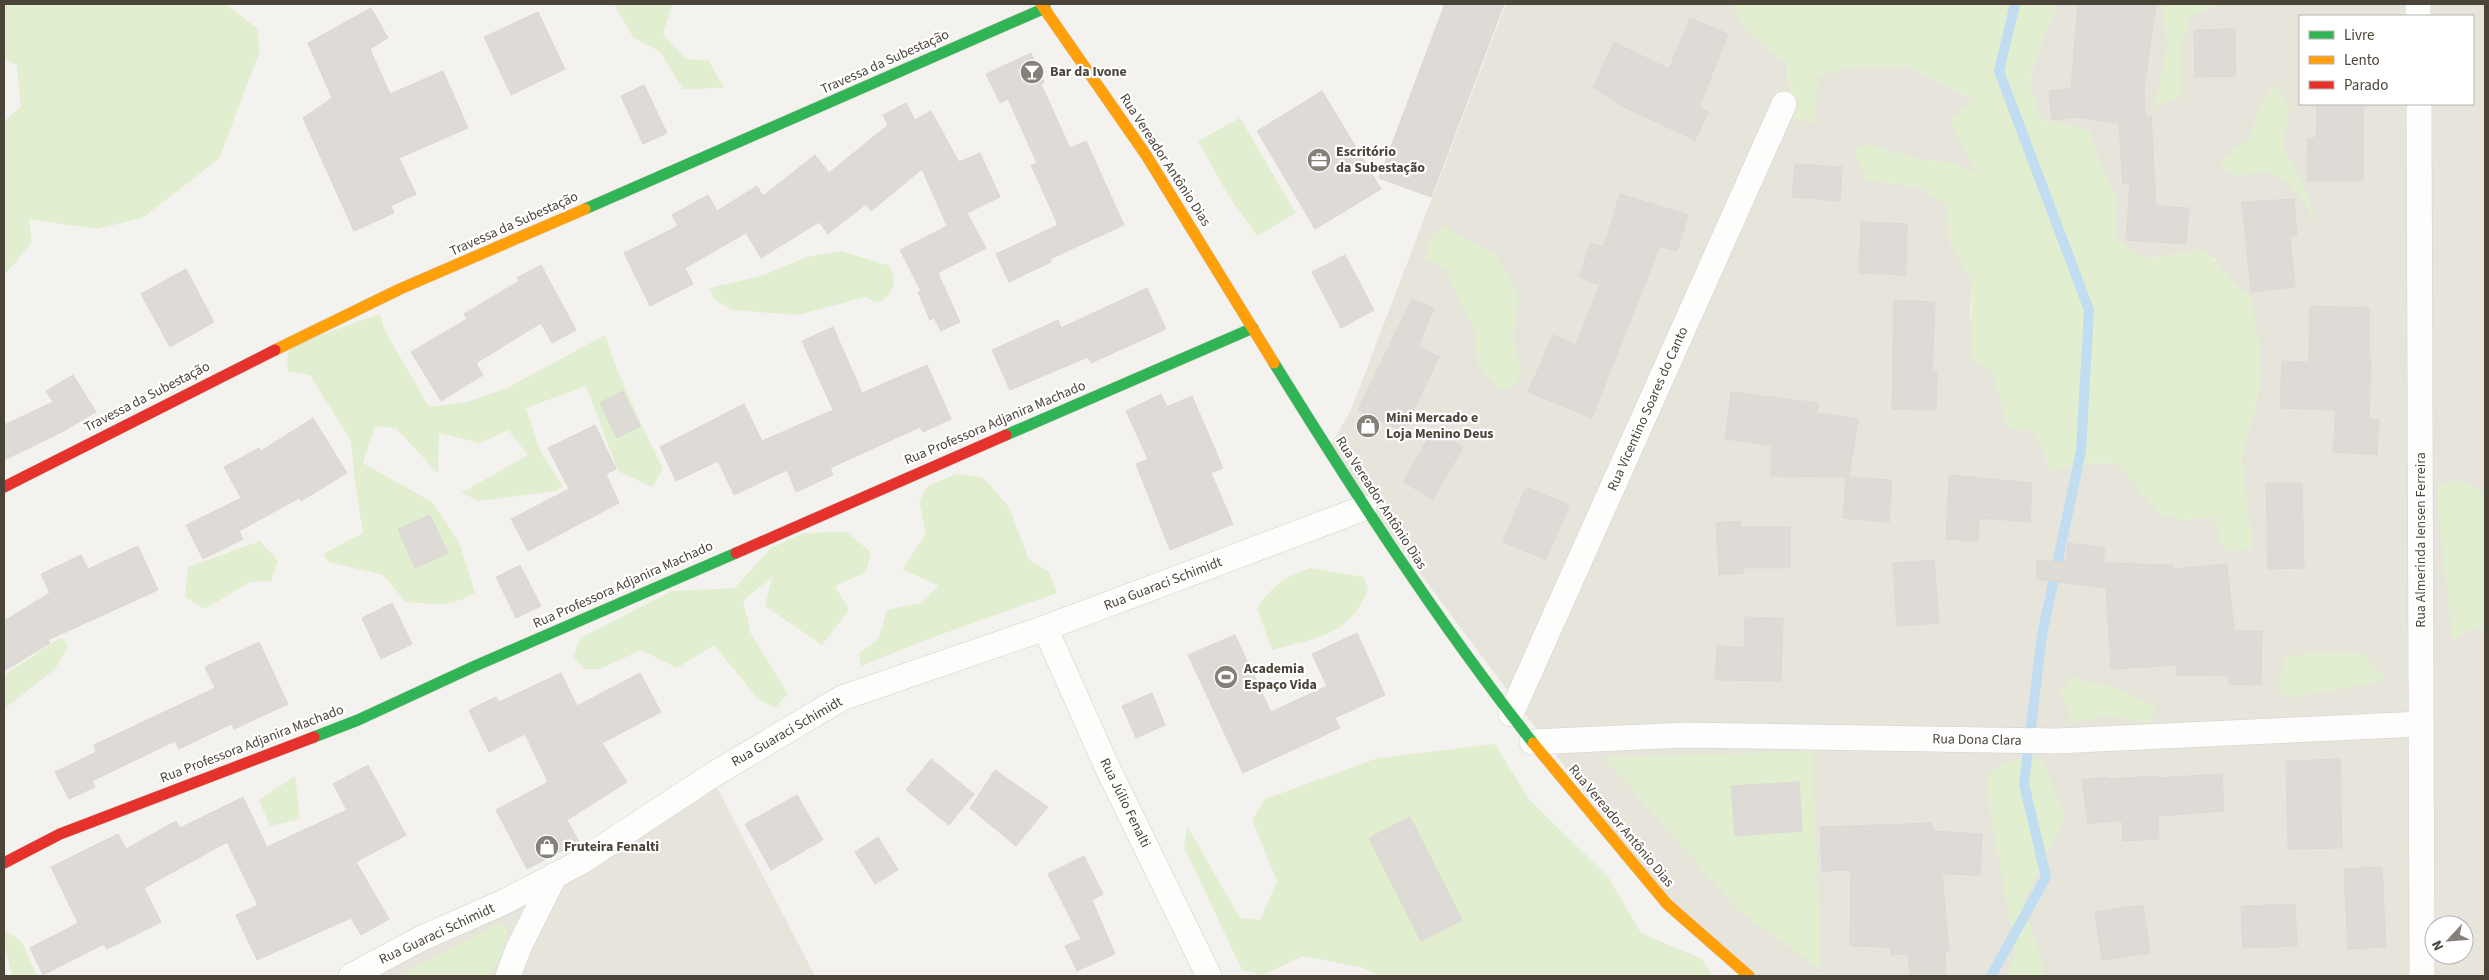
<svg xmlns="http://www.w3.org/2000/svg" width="2489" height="980" font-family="'Source Sans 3',sans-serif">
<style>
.residential{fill:#e7e4dc;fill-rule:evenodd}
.green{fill:#e1eecf}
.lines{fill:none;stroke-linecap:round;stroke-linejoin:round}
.stream{stroke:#c0ddf1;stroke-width:10}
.building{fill:#dedbd6;stroke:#dcd9d4}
.street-casing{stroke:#d2d0cb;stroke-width:26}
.fast-casing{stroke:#d3cfc5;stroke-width:12}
.slow-casing{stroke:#d3cfc5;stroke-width:12}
.jam-casing{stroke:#d3cfc5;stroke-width:12}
.street{stroke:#fdfdfc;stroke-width:25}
.fast{stroke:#30b455;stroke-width:11}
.slow{stroke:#ff9f0a;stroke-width:11}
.jam{stroke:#e5322d;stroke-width:11}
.labels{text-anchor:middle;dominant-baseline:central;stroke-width:4.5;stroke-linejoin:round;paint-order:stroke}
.street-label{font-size:14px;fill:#4b4439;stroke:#fff}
.poi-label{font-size:14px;font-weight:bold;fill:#4b4439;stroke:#fff;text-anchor:start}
</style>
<rect width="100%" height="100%" fill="#f4f2ee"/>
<g class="residential">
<path d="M1506,4h226l17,30 37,29 2,17 63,-13h57l66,34 -14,43 20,31 -28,-12 -36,-5 -49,22 54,8 27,18 2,38 22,36 -2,36 23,57 15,54 29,7 13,37 35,-7 32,-1 15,15 53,42 28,-3 39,32 -11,-92 14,-47 6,-34 -10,-80 -17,-12 -20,-26 -28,-5 -42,5 -30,-19 3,-39 -20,-44 -7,-25 -49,-12 -11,-33 3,-20 24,-62h428v972h-736l-82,-72 -339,-454 23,-40zM2300,16h173v88h-173zM2434,925h30v30h-30z"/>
<polygon points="711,776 815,976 351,976"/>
</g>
<g class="green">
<polygon points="4,4 225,4 257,28 260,51 219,159 142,218 97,229 29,219 32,242 4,276 4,121 21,107 17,65 4,59"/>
<polygon points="614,4 672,4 663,35 686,59 708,60 724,88 683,89 660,52 633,37"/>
<path d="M1732,4h325l-24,62 -3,20 11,33 49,12 7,25 20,44 -2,39 29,19 42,-5 13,-6c20,14 32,35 52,49l7,42 3,38 -6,34 -14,47 12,92 -28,3 -12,-35 -28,3 -24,-4 -44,-53 -32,1 -35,7 -13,-37 -29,-7 -15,-54 -22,-17 1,-76 -22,-36 -2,-38 -27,-18 -54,-8 -14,-30 13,-6 50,14 36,5 27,11 -19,-30 -10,-23 23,-21 -65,-33h-57l-32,9 -5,47 -20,-3 -8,-57 -37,-29z"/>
<polygon points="2163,4 2221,5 2191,16 2182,42 2181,97 2154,109 2167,47"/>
<path d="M2275,83l15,24 -7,40 19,34 16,46c-10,-18 -26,-49 -48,-54 -10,-2 -25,3 -35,4l-16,-14 32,-27 7,-27z"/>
<polygon points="1240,118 1296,213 1257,236 1227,193 1198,141"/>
<polygon points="1446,224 1457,235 1495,255 1519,295 1513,337 1522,376 1510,389 1500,389 1478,366 1475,334 1446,271 1425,258 1431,237"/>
<path d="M841,251l49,15c8,16 4,30 -13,37l-12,-6 -67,18 -66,-5 -18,-11 -4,-11 54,-13 42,-18z"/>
<path d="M380,314l4,15 45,78 38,-5 40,-14 98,-53c15,47 37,91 58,134l-11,18 -34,-16 -32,-85 -60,22 14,43 23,35 -7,5 -76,10 -19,-8 67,-38 -20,-25 -28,13 -41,-10 -1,41 -42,-46 -21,-2 -12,37 69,39 27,40 16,51c-27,15 -39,11 -69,9l-23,-27 -54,-13 -6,-8 40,-21 -9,-58 -3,-34 -41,-66 -22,-4 -1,-14 3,-11z"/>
<polygon points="956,474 982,477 995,490 1010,509 1029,560 1048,571 1057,593 928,639 861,666 859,653 878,640 887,610 920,603 939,586 902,569 926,534 919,501 929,485"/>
<polygon points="2456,479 2485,494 2485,629 2472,628 2452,640 2436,489"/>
<polygon points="846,532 871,552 866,572 835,586 849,610 822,645 765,606 772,577 743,601 751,634 788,694 775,708 758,699 714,645 677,668 641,650 600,669 584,669 573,657 580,638 672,591 735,588 771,548 803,533"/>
<polygon points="260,541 278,561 271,581 250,582 205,609 185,597 188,567"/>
<path d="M1311,568l53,9 4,13c-21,48 -51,47 -96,60l-15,-42c17,-23 27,-33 54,-40z"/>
<polygon points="60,638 64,639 68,647 55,669 4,709 4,675"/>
<polygon points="2303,653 2362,653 2386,680 2317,694 2285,698 2277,690 2284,660"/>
<polygon points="2072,677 2120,689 2156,707 2151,724 2105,716 2072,723 2060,692"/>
<polygon points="1495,744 1528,798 1609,878 1641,933 1702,959 1712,976 1380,976 1363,968 1303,956 1263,975 1242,970 1184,847 1187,826 1240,918 1260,920 1277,881 1252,820 1265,799 1378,758"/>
<polygon points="1813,751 1821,970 1739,911 1603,757"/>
<polygon points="2030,756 2043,763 2066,816 2023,902 2046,976 2007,976 2015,954 1989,804 1988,774 2000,764"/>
<polygon points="295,776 300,819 270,826 259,800"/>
<path d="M505,923c9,18 -7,37 -15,53h-93l98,-51z"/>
<polygon points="4,929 22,942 37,976 12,976 4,944"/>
</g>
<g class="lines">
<polyline class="stream" points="1991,976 2046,877 2024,784 2042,635 2081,451 2089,310 1999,71 2015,4"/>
</g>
<g class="building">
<polygon points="1445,4 1504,4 1431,197 1379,178"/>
<polygon points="2078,4 2156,4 2144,88 2145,116 2151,116 2156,206 2189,208 2186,244 2126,240 2130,184 2123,184 2119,123 2073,117 2052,120 2049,91 2071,89"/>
<polygon points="371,8 388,38 370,49 390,94 443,71 468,128 399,158 416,194 391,206 394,213 354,231 303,118 332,98 308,43"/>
<polygon points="538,12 565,69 511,95 484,37"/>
<polygon points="1690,18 1728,34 1699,107 1708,112 1695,140 1620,105 1593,87 1614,42 1669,69"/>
<polygon points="2235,29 2236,76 2195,77 2194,30"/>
<polygon points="1031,53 1044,82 1041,84 1070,148 1086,141 1124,225 1050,259 1051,262 1009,282 996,254 1058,225 1031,165 1037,163 1008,99 1000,103 986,74"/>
<polygon points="644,85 667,133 643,144 621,96"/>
<polygon points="1322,91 1381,189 1315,229 1257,131"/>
<polygon points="906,103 915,120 931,111 959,162 980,153 1000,197 967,213 986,248 938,273 960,322 941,331 934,318 930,320 918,292 921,291 900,250 947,226 922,169 871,211 866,204 828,234 819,222 761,258 746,233 685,268 693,284 650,306 624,253 678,226 672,215 708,195 717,211 757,186 763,196 815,155 829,173 888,125 883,115"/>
<polygon points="2317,104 2363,104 2363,181 2307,181 2308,138 2316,138"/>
<polygon points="1795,164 1842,167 1840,201 1792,197"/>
<polygon points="1620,194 1688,215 1677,251 1660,246 1592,418 1528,392 1553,335 1576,345 1600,285 1579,277 1591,243 1604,247"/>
<polygon points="2294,199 2297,236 2290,236 2295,287 2251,292 2242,202"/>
<polygon points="1861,222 1907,224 1906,275 1859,273"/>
<polygon points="1345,255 1374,310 1341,328 1312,272"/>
<polygon points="541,265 576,330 552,343 541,323 476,363 483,375 441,401 411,352 467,319 464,314 519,281 517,278"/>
<polygon points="186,269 214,322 170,347 141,294"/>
<polygon points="1147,288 1166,329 1091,363 1088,357 1010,390 992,350 1058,320 1061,328"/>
<polygon points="1412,299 1434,308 1418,346 1439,357 1403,432 1358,410"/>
<polygon points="1894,300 1935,302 1932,371 1937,371 1936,410 1892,409"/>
<polygon points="2310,306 2369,308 2369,359 2371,359 2369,419 2379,419 2377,455 2333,452 2336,410 2280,408 2282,361 2309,362"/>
<polygon points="833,327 862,393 927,365 951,419 923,432 920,427 830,468 833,475 796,492 787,470 734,495 718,461 676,481 660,447 744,404 762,441 833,410 802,341"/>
<polygon points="73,375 96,412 60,433 4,460 4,425 53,402 46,391"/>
<polygon points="623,391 640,426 617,438 600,403"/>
<polygon points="1731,392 1818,403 1817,413 1858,419 1849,477 1771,476 1771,445 1725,439"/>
<polygon points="1161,394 1167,407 1192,396 1223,468 1211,473 1233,524 1170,550 1136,464 1148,459 1126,411"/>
<polygon points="313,418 347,473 301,501 299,498 239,531 243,539 203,559 186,525 241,498 224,467 259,448 261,451"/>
<polygon points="595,425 616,469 606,474 619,503 528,551 511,519 569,489 548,448"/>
<polygon points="1433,430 1463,447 1433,499 1403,482"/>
<polygon points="1949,475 2032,483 2030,522 1979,518 1978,541 1946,539"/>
<polygon points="1846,477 1892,480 1889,522 1843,518"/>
<polygon points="2266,483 2302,483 2304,568 2268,569"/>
<polygon points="1526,487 1569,505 1546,560 1503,542"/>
<polygon points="430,515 448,553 415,568 398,529"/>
<polygon points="1741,521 1741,527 1790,527 1790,568 1744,568 1744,573 1719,575 1716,523"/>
<polygon points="2068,543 2105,548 2103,563 2173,565 2173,569 2227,564 2234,631 2262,631 2261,685 2228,684 2228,676 2176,675 2176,665 2111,669 2106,588 2036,579 2037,561 2066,562"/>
<polygon points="138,546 158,590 48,640 50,643 4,671 4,621 50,593 41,574 81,555 88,569"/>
<polygon points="1934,560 1939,623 1897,626 1893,563"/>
<polygon points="520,565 541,606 516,618 496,577"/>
<polygon points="392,603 412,644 381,659 362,618"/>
<polygon points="1745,617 1783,618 1781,681 1715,680 1717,646 1744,648"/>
<polygon points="1357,633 1385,695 1335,718 1340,728 1243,773 1188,655 1235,635 1271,712 1327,686 1312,654"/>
<polygon points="259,642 288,704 234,729 231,724 179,749 175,741 92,781 95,787 69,799 55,772 96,752 94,745 215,688 205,667"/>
<polygon points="561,673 577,706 640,673 661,712 602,743 627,782 567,820 579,842 527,869 496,810 548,782 525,734 489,752 469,710 496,697 499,702"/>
<polygon points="1152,693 1165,725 1136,738 1122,706"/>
<polygon points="931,759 974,794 949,825 906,790"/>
<polygon points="2340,759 2342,848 2288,849 2286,761"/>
<polygon points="368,765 406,835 356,862 389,919 361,935 351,918 257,960 236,915 258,905 227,842 144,888 161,922 107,949 104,944 43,975 30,948 78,923 51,867 118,834 126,849 176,821 180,828 243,797 267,847 347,810 333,784"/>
<polygon points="995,770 1048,807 1016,846 970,808"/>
<polygon points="2222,774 2224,811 2158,816 2159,839 2123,841 2122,820 2088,824 2082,780 2107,777 2107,779 2156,776 2156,778"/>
<polygon points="1799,782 1802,831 1735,836 1731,786"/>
<polygon points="797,795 823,840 771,870 745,824"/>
<polygon points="1410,817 1462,920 1421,941 1369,838"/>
<polygon points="1932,823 1932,831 1982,834 1980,875 1942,874 1949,951 1945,951 1946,976 1910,976 1908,954 1891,955 1890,947 1850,946 1851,870 1822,871 1820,827"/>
<polygon points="878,837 898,870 875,884 855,852"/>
<polygon points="1084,856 1103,894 1092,900 1115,954 1077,971 1065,946 1081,939 1048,874"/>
<polygon points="2382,867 2386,947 2348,949 2344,869"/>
<polygon points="2295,904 2297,946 2243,948 2241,906"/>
<polygon points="2143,905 2150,953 2102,960 2095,912"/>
</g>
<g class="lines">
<g class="street-casing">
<g id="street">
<polyline points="2418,4 2418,16"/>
<polyline points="2419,104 2422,976"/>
<polyline points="1045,628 1107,767 1209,976"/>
<polyline points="1511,714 1784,104"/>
<polyline points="1532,742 1685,735 2056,741 2421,724"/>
<polyline points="351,976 422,938 504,902 579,863 711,776 842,698 1045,628 1364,508"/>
<polyline points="508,976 519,947 555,875"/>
</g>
</g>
<g class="fast-casing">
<g id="fast">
<polyline points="585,209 1045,8"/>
<path d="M1274,363c81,131 164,259 259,380"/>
<polyline points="1006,435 1253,328"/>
<polyline points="314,737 358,720 475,666 736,553"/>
</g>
</g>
<g class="slow-casing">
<g id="slow">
<polyline points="1041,4 1146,155 1274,363"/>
<polyline points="275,350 400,289 585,209"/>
<polyline points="1533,743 1667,904 1749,976"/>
</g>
</g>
<g class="jam-casing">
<g id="jam">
<polyline points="4,487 275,350"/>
<polyline points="736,553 1006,435"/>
<polyline points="4,863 60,834 314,737"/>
</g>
</g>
<use href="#street" class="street"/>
<use href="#fast" class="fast"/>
<use href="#slow" class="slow"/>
<use href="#jam" class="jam"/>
</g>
<defs>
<g id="bar-disc" transform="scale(1.25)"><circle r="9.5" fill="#868178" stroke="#fff"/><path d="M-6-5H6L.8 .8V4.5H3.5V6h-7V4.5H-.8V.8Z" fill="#fff"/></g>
<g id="office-disc" transform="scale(1.25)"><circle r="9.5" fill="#868178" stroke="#fff"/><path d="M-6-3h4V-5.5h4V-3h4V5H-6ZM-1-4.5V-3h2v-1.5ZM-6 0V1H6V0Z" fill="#fff"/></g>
<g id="shop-disc" transform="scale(1.25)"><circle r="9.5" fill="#868178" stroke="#fff"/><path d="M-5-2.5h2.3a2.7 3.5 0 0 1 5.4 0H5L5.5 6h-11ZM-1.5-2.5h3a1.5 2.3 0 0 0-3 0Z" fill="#fff"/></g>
<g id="stadium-disc" transform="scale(1.25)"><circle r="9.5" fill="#868178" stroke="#fff"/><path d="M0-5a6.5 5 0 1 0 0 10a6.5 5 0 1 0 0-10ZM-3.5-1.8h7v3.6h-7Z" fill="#fff"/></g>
</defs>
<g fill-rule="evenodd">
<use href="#bar-disc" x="1032" y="72"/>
<use href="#office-disc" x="1319" y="160"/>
<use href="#shop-disc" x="1368" y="426"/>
<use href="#stadium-disc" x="1226" y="677"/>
<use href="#shop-disc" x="547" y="847"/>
</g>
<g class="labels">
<g class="street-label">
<text transform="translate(885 62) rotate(-24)">Travessa da Subestação</text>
<text transform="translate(1165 160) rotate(57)">Rua Vereador Antônio Dias</text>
<text transform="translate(514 224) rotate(-24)">Travessa da Subestação</text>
<text transform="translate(147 397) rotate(-27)">Travessa da Subestação</text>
<text transform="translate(1648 409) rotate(-66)">Rua Vicentino Soares do Canto</text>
<text transform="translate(995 423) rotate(-23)">Rua Professora Adjanira Machado</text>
<text transform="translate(1381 503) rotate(57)">Rua Vereador Antônio Dias</text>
<text transform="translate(2421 540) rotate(-90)">Rua Almerinda Iensen Ferreira</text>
<text transform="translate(1163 584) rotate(-21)">Rua Guaraci Schimidt</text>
<text transform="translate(623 585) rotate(-24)">Rua Professora Adjanira Machado</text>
<text transform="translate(787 732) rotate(-30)">Rua Guaraci Schimidt</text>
<text transform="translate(1977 740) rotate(1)">Rua Dona Clara</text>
<text transform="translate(252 744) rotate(-21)">Rua Professora Adjanira Machado</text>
<text transform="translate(1125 803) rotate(64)">Rua Júlio Fenalti</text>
<text transform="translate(1621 826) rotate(50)">Rua Vereador Antônio Dias</text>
<text transform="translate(437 934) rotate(-25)">Rua Guaraci Schimidt</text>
</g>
<g class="poi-label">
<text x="1050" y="72">Bar da Ivone</text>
<text x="1336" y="152">Escritório<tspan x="1336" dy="16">da Subestação</tspan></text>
<text x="1386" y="418">Mini Mercado e<tspan x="1386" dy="16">Loja Menino Deus</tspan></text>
<text x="1244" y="669">Academia<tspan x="1244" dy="16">Espaço Vida</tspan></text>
<text x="564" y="847">Fruteira Fenalti</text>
</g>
</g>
<rect width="2489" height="980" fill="none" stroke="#4b4439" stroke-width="10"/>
<rect x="2299" y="15" width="175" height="90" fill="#ffffff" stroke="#b7b4b0"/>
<rect x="2309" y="31" width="25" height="8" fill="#30b455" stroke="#b7b4b0"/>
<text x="2344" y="40" font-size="15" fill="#4b4439">Livre</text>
<rect x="2309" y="56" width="25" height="8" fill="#ff9f0a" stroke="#b7b4b0"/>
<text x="2344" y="65" font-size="15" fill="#4b4439">Lento</text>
<rect x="2309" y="81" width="25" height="8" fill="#e5322d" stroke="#b7b4b0"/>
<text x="2344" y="90" font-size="15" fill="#4b4439">Parado</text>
<g transform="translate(2449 940) rotate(244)"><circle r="24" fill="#ffffff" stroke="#b7b4b0"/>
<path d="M0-4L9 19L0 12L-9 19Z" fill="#868178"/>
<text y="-8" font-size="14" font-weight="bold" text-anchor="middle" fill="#4b4439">N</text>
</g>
</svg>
